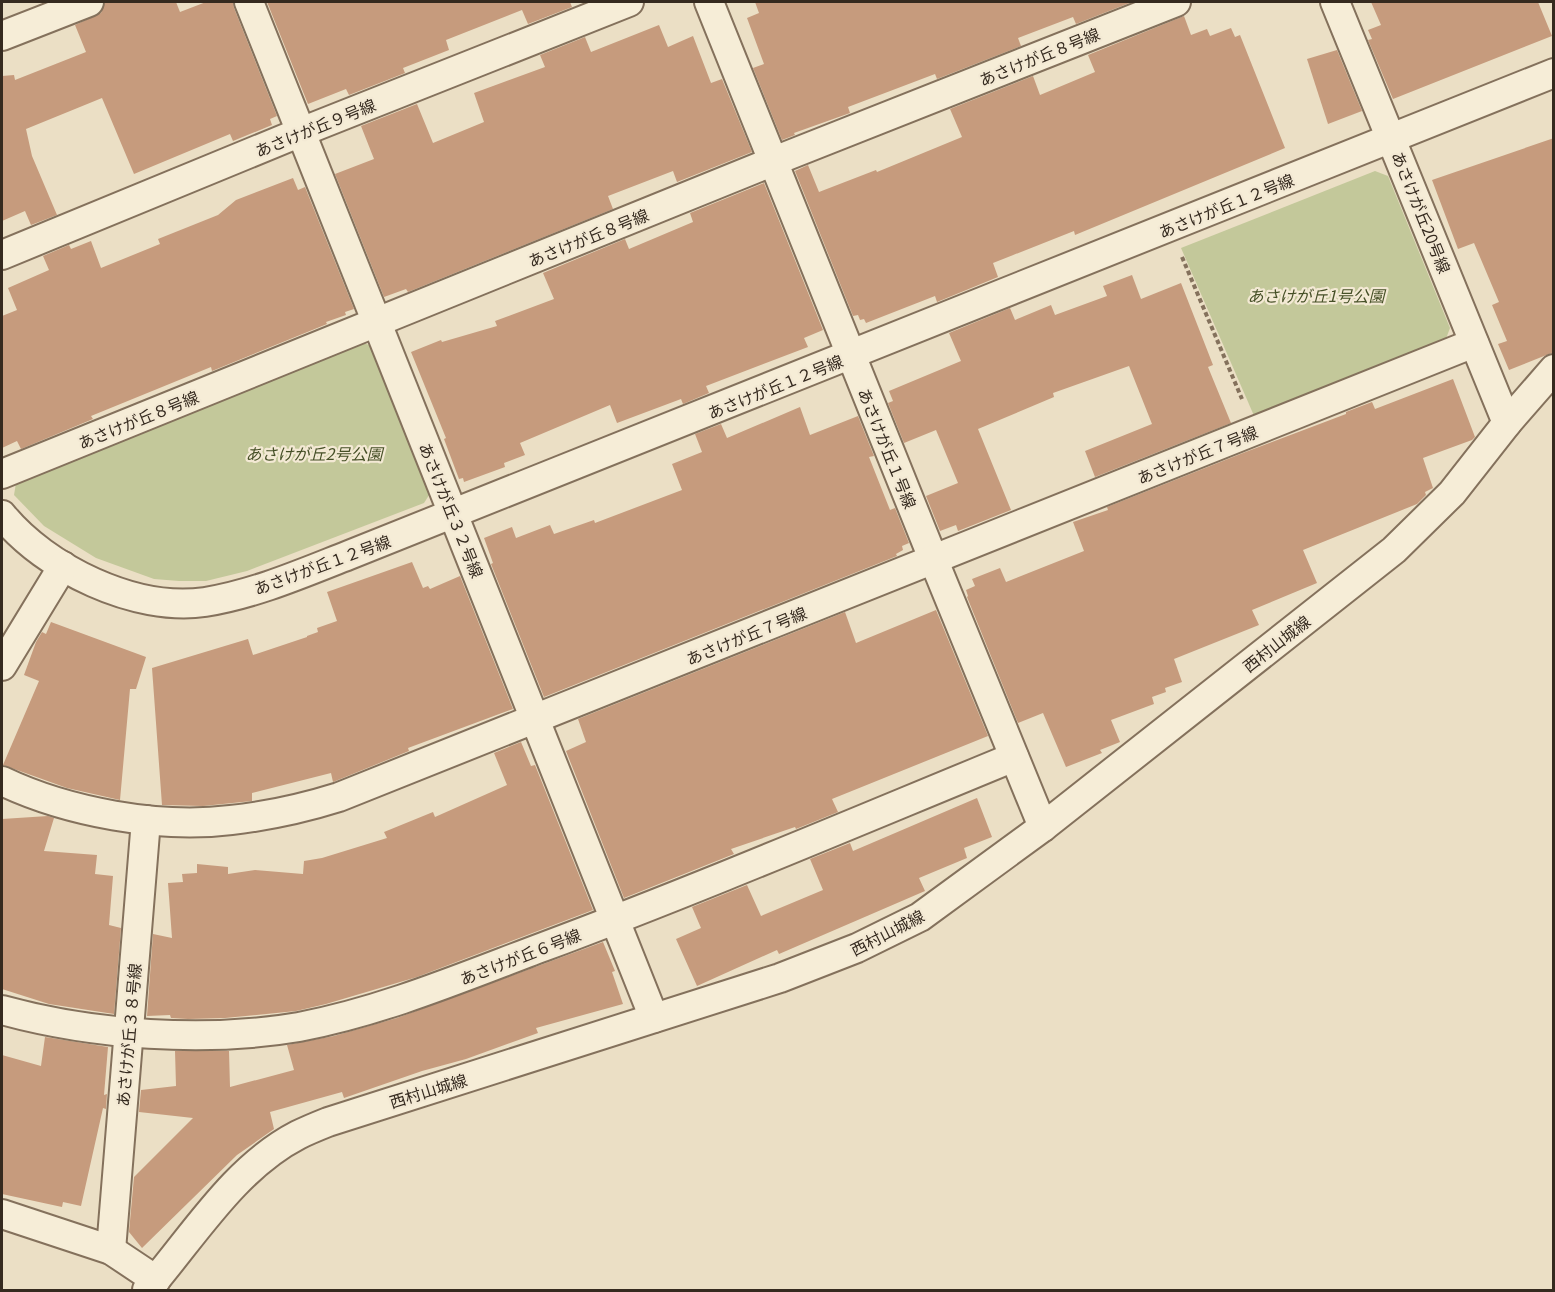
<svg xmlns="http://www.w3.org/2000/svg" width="1555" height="1292" font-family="Georgia,'Noto Sans JP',serif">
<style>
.green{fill:#c3c89a}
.building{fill:#c69b7d}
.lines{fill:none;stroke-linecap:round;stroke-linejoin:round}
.minor-casing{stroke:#84715c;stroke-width:32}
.path{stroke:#84715c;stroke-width:4;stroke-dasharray:4.5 3;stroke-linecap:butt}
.minor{stroke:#f6edd7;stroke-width:28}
.labels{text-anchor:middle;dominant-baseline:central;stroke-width:4.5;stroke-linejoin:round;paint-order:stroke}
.street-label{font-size:16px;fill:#352a1f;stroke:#f3e9d4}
.park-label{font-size:16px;font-style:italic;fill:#465027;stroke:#f3e9d4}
</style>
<rect width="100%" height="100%" fill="#ebdfc5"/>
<g class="green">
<polygon points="1375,171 1388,176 1450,328 1444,344 1255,418 1181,248"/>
<polygon points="359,342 377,347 433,489 424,503 247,571 206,581 179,581 154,579 96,558 44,526 14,495 17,477"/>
</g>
<g class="building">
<polygon points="105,2 176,2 180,12 206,2 233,2 234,8 277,116 270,119 272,125 233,141 230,134 134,174 102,98 26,129 32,156 57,215 31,225 25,211 2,221 2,76 14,75 15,80 86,52 75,25 101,13"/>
<polygon points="267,2 570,2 572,7 528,24 522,10 446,40 449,50 403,68 405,73 349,95 346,89 308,104"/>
<polygon points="755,2 1132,2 1076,24 1073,17 1018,38 1021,46 937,79 935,74 848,107 850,113 794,133 795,135 782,140 753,68 764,64 747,18 759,13"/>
<polygon points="1371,2 1538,2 1552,36 1393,99 1368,40 1372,39 1368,30 1381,25"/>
<polygon points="1184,16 1191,35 1207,29 1210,36 1231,28 1235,37 1240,35 1285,148 1075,235 1074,231 993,263 998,277 937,302 935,296 866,323 864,319 860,320 858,315 853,316 795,171 808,165 819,192 876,170 877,172 962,137 950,109 1033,76 1040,95 1095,72 1088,55"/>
<polygon points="659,25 668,47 693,36 711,83 722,79 752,152 677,182 673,171 608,196 613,209 408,292 406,289 384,297 335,174 374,159 361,126 417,104 433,143 484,122 474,93 545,67 540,55 585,37 591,52"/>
<polygon points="1337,50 1362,111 1328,124 1307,59"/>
<polygon points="1554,138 1554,352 1509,370 1498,344 1507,341 1492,305 1499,302 1474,243 1458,249 1432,180"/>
<polygon points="293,178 298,190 305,187 354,309 345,312 346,315 326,322 327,324 212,371 211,367 91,416 93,419 21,449 17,441 2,448 2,316 17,310 8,288 49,270 43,256 69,245 71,249 91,241 101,268 160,244 158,239 218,215 236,200"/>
<polygon points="764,183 823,330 804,338 808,347 706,386 709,393 683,404 681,399 617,423 610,405 520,443 525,455 504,463 505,467 464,482 463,478 459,479 444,439 446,438 411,352 441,340 442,342 497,326 495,321 554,299 543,273 625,239 629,249 693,222 690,213"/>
<polygon points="1132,275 1141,299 1181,283 1213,365 1208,367 1231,423 1095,477 1085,451 1152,424 1129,366 1053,393 1054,397 978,429 1011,510 958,531 956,525 940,531 926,496 958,483 936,430 904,443 888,403 893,401 889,391 961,361 949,333 1010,308 1015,320 1051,305 1055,315 1107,296 1103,286"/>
<polygon points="1453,379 1475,437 1472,440 1423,458 1433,488 1425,492 1426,495 1417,504 1303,550 1317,583 1252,610 1259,625 1174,659 1182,682 1165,688 1166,692 1152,697 1154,704 1111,720 1120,742 1100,750 1102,753 1066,767 1043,713 1018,723 967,597 968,596 966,590 975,586 972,579 1000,568 1006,582 1084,551 1073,522 1108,510 1107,507 1243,453 1346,414 1346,412 1372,402 1375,409"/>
<polygon points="800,407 810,435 858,416 874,456 869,457 890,510 895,508 909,543 902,546 903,550 896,554 897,556 544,697 491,564 493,563 484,538 512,527 516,538 550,525 554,534 594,520 595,523 682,490 672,464 702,452 695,434 721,424 727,438"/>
<polygon points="412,562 423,588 428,586 430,589 460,576 513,709 408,748 409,751 333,782 331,773 252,793 252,801 203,806 162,805 152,668 248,639 253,655 307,637 307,636 318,632 317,628 337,621 327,592"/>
<polygon points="936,610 988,736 832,799 838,812 796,829 795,827 731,849 734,854 624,898 566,751 586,742 578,719 845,612 856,643"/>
<polygon points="51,622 146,657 136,689 130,689 120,800 67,788 3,765 39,681 24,675 36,642 42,632 46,634"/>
<polygon points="521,742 531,766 535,765 593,910 417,977 326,1004 296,1011 225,1018 188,1019 171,1018 170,1015 147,1016 153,934 172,938 168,883 183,882 182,874 197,873 197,864 228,867 228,874 255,870 303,874 304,861 322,858 387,838 384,832 433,812 435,817 507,785 494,753"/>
<polygon points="977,798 992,837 964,848 967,858 919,878 925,891 779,954 777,950 697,986 676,939 701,928 692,907 747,885 761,916 823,890 810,859 850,843 853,851"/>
<polygon points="48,816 54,818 44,851 97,855 95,874 113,876 109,925 121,928 114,1014 49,1004 2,989 2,819"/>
<polygon points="603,942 615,971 612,972 623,1004 536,1028 538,1033 466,1059 422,1071 344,1098 342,1092 270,1112 274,1129 237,1155 142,1248 129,1232 134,1177 193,1118 139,1112 141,1090 176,1086 175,1051 229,1051 230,1087 294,1070 287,1045 334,1036 397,1018"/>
<polygon points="45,1037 108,1047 104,1095 107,1094 106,1109 103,1108 81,1206 63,1202 62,1207 2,1194 2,1055 41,1066"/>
</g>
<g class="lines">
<g class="minor-casing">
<g id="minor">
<polyline points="249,2 654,1018"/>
<polyline points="709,2 934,561 1043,827"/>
<polyline points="1335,2 1507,423"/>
<polyline points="2,36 89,2"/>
<polyline points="2,255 301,132 629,2"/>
<polyline points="2,474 774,161 1176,2"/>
<path d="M2,515c44,54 133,97 203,87 50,-8 98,-29 144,-47l1205,-482"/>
<polyline points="2,666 63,566"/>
<path d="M2,781c65,31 157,48 229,39 37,-4 73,-12 108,-23l1135,-454"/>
<path d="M2,1010c91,25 203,33 297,17 84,-16 164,-50 244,-80 158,-59 315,-126 471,-190"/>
<polyline points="2,1214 111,1250 156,1280"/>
<polyline points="111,1250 146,820"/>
<path d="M147,1290c46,-53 87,-122 151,-155 10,-5 20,-9 30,-13l452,-144 77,-30 63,-31 123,-90 351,-277 58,-57 55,-70 47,-54"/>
</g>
</g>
<polyline class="path" points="1182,257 1242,399"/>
<use href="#minor" class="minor"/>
</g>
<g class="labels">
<g class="street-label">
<text transform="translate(1039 56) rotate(-22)">あさけが丘８号線</text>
<text transform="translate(315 127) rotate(-22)">あさけが丘９号線</text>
<text transform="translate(1226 205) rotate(-22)">あさけが丘１２号線</text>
<text transform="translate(1422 212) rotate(68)">あさけが丘20号線</text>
<text transform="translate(588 237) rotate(-22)">あさけが丘８号線</text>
<text transform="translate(775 386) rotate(-22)">あさけが丘１２号線</text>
<text transform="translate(138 419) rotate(-22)">あさけが丘８号線</text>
<text transform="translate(888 448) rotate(68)">あさけが丘１号線</text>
<text transform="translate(1197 454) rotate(-22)">あさけが丘７号線</text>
<text transform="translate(452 510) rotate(68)">あさけが丘３２号線</text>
<text transform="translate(322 564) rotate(-20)">あさけが丘１２号線</text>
<text transform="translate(746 635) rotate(-22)">あさけが丘７号線</text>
<text transform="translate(1276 643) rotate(-38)">西村山城線</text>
<text transform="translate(887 932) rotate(-27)">西村山城線</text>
<text transform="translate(520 956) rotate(-21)">あさけが丘６号線</text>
<text transform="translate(128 1035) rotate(-85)">あさけが丘３８号線</text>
<text transform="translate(428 1090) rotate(-17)">西村山城線</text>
</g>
<g class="park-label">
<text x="1316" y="295">あさけが丘1号公園</text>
<text x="314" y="453">あさけが丘2号公園</text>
</g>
</g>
<rect width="1555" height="1292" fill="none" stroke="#352a1f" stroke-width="6"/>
</svg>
